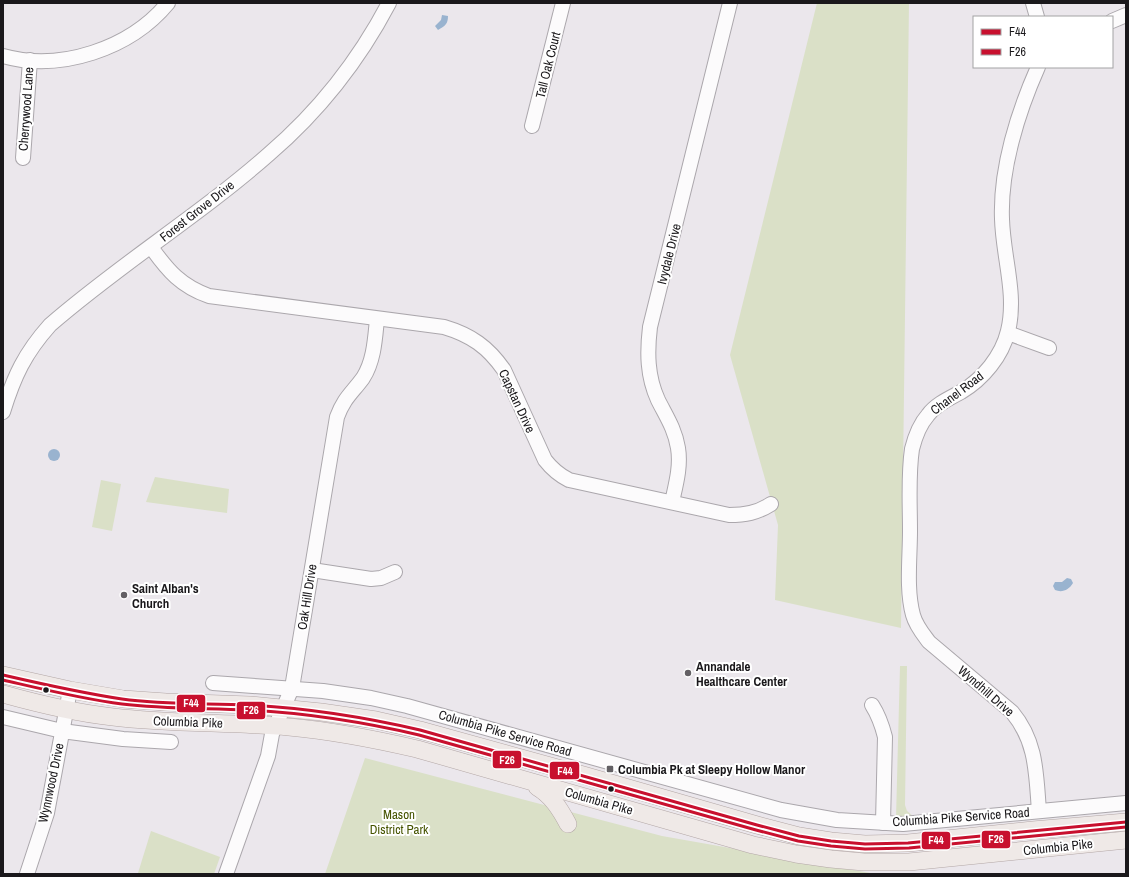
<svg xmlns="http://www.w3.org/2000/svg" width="1129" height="877" font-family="'Archivo Narrow',sans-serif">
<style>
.green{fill:#dae0c7}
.water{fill:#99b3cf}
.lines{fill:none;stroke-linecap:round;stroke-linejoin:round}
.minor-casing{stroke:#aba7ac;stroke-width:16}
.major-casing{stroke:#b3a7a6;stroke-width:18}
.minor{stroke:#fcfbfc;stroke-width:14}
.major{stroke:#efe9e7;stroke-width:17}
.bus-1-casing{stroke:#fff;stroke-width:6}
.bus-2-casing{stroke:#fff;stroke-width:6}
.bus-1{stroke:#c8102e;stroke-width:3}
.bus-2{stroke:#c8102e;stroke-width:3}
.poi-dot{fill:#636064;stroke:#fff;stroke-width:1.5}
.bus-dot{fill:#1a181b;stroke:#fff;stroke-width:1.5}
.labels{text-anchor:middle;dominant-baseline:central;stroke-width:4;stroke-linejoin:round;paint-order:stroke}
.street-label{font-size:13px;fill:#1a181b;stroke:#fff}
.poi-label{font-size:13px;font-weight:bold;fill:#1a181b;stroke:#fff;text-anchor:start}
.park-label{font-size:13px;fill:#465400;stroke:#fff}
.line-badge{stroke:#fff;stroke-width:1.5}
.badge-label{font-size:11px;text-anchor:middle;font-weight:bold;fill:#fff}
</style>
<rect width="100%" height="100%" fill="#ebe7ec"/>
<g class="green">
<polygon points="817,3 909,3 901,628 775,600 778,525 730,355"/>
<polygon points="155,477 229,489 227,513 146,502"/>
<polygon points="101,480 121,484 112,531 92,527"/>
<polygon points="900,666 907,666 905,805 907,811 914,817 896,818"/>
<polygon points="365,758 662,836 876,874 325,874"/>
<polygon points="151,831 220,857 214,874 138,873"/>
</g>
<g class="water">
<path d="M442,15l6,1c0,8 -3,10 -10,14l-3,-4 6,-6z"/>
<circle cx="54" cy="455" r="6"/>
<path d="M1067,578l4,1 2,4c-4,7 -11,10 -18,7l-2,-4 2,-4h7z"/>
</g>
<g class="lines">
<g class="minor-casing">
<g id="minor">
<polyline points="1033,3 1037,17"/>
<polyline points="1112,21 1126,15"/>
<path d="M3,56c57,16 127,-7 165,-53"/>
<path d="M1038,67c-20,45 -38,102 -36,152 1,38 15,75 6,112 -6,25 -25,48 -47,61 -11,6 -25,12 -33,23 -8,9 -13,22 -16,34 -4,26 -2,55 -2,82 0,27 -4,58 3,84 3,11 10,19 16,27l83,70c25,30 24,62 27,99"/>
<polyline points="532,126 563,3"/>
<polyline points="23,158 30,60"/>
<path d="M151,247c17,24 30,39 58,49l235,31c27,8 44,20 60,43l41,90c7,9 14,15 24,20l160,35c16,0 28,-2 42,-11"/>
<polyline points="1008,333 1049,348"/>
<path d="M3,412c11,-36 22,-59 47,-87 70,-61 150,-110 219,-171 49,-42 90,-94 120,-151"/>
<path d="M672,502c4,-18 9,-36 6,-54 -3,-19 -12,-32 -20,-48 -11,-24 -11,-48 -8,-73l80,-324"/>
<polyline points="312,570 371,579 381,578 395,572"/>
<polyline points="213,683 323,691 371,698 407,706 781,810 837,820 903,824 1126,803"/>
<path d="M872,705c7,11 10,20 13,32l-2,86"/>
<polyline points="3,717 62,731 123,739 171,742"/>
<polyline points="27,874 47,813 70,690"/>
<path d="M226,874l42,-118 4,-22 20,-46 45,-271c7,-19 15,-24 26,-39 11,-17 12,-39 14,-59"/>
</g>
</g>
<g class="major-casing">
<g id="major">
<polyline points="3,675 70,690 123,699 166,702 250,705 321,712 376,720 420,730 583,775 757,825 799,836 831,841 865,844 908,843 1033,830 1126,822"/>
<path d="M3,694c36,10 73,19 110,23 58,7 117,5 176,10 43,4 85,12 128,22l336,96 43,9 35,5 33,3h45l217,-22"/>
<path d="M537,787c15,9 23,22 31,37"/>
</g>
</g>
<use href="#minor" class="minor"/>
<use href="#major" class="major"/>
<g class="bus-1-casing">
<path id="bus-1" d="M3,675c39,9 79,18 119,24 42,6 85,4 127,6 58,3 115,12 171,25l337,95 42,11 32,5 34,3 43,-1 218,-21"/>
</g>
<g class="bus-2-casing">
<path id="bus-2" d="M3,680c39,9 79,19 119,24 41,5 84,4 126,6 58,3 115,12 171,25l337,95 42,11 33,5 34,3 44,-1 217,-21"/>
</g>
<use href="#bus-1" class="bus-1"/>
<use href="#bus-2" class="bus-2"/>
</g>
<g class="poi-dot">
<circle cx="124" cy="595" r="4"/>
<circle cx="688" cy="673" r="4"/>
<rect x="606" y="765" width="8" height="8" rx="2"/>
</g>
<g class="bus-dot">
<circle cx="46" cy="690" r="3.5"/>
<circle cx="611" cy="789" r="3.5"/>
</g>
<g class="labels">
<g class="street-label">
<text transform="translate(548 65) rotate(-76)">Tall Oak Court</text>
<text transform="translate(26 109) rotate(-86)">Cherrywood Lane</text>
<text transform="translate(197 211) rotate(-38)">Forest Grove Drive</text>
<text transform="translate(669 254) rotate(-76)">Ivydale Drive</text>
<text transform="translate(957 393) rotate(-37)">Chanel Road</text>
<text transform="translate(517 401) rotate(65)">Capstan Drive</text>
<text transform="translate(307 597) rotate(-81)">Oak Hill Drive</text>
<text transform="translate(986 691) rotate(41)">Wyndhill Drive</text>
<text transform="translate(188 722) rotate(2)">Columbia Pike</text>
<text transform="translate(505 733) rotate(16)">Columbia Pike Service Road</text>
<text transform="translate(51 783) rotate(-78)">Wynnwood Drive</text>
<text transform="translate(599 801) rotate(16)">Columbia Pike</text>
<text transform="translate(961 817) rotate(-4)">Columbia Pike Service Road</text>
<text transform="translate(1058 847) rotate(-6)">Columbia Pike</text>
</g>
<g class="poi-label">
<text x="132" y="588">Saint Alban's<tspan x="132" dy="15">Church</tspan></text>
<text x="696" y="666">Annandale<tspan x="696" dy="15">Healthcare Center</tspan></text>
<text x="618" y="769">Columbia Pk at Sleepy Hollow Manor</text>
</g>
<g class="park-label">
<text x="399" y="814">Mason<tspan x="399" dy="15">District Park</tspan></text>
</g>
</g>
<g class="line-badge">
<rect x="176" y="694" width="30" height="19" rx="4" fill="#c8102e"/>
<rect x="236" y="701" width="30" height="19" rx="4" fill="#c8102e"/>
<rect x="492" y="750" width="30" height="19" rx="4" fill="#c8102e"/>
<rect x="549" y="761" width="31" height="19" rx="4" fill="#c8102e"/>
<rect x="981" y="830" width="30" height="19" rx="4" fill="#c8102e"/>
<rect x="921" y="831" width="30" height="19" rx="4" fill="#c8102e"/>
</g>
<g class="badge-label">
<text x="191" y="707">F44</text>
<text x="251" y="714">F26</text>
<text x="507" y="764">F26</text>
<text x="565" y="775">F44</text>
<text x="996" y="843">F26</text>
<text x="936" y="844">F44</text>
</g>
<rect width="1129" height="877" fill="none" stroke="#1a181b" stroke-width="8"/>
<rect x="973" y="16" width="140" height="52" fill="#ffffff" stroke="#a3a3a4"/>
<rect x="981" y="29" width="20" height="6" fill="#c8102e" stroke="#a3a3a4"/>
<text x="1009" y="36" font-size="12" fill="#1a181b">F44</text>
<rect x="981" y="49" width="20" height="6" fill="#c8102e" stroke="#a3a3a4"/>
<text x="1009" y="56" font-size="12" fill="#1a181b">F26</text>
</svg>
